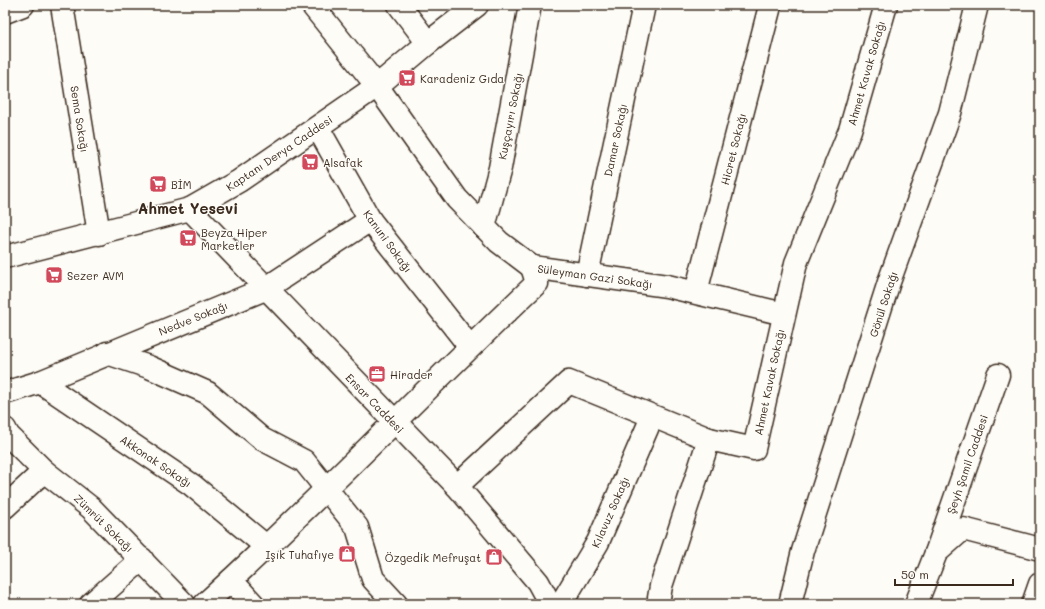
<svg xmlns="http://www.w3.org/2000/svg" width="1045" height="609" font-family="Mali,sans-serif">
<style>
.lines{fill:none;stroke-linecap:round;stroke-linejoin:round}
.minor-casing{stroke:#3b2a1e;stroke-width:25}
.minor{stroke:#fdfcf7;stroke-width:22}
.labels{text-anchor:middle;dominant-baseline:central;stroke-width:3;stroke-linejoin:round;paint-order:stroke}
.street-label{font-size:11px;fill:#3b2a1e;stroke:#fdfcf7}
.poi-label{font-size:11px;fill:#3b2a1e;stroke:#fdfcf7;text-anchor:start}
.district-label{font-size:15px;font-weight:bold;fill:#3b2a1e;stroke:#fdfcf7}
</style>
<rect width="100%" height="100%" fill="#fdfcf7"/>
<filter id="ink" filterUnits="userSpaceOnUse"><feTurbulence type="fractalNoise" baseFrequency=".025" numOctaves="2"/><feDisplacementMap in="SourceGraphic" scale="8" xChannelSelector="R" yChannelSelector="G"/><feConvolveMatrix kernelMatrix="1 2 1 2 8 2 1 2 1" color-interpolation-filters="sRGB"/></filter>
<g filter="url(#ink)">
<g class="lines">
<g class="minor-casing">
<g id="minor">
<polyline points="62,5 99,234"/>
<polyline points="312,5 377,86 457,199 499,242 532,267 667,286 784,314"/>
<polyline points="399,5 428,43"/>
<polyline points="5,12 23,5"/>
<polyline points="318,128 370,220 470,347"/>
<polyline points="190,209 457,486 538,582 550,604"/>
<polyline points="484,227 500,168 530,5"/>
<polyline points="5,257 190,209 239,181 377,86 428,43 477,5"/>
<polyline points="587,275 644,5"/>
<polyline points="696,292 770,6"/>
<polyline points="107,353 149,367 208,393 262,439 304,461 357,527 373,579 396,604"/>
<polyline points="40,382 192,485 267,547"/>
<polyline points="5,393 40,382 265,289 370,220"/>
<polyline points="5,429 8,435 44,471 91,508 184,604"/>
<polyline points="457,486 569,382 709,439 754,449 796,263 850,130 886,5"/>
<polyline points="5,507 44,471"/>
<polyline points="936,553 998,375"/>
<polyline points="231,580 253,604"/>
<polyline points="91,604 142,559"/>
<path d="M205,604c114,-104 220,-215 332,-321l-5,-16"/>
<polyline points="561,604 598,542 652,417"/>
<polyline points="658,604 661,586 709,439"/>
<polyline points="790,604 803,551 889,282 950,113 977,5"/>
<polyline points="916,604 936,553 963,529 1040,549"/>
<polyline points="1033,604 1040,584"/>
</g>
</g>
<use href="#minor" class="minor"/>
</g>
</g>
<defs>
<g id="supermarket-square" transform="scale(0.9)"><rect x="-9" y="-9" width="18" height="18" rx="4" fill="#d1495b" stroke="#fdfcf7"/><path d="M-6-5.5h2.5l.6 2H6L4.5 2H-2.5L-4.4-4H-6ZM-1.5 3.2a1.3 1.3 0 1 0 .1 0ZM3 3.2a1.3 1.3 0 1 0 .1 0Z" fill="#fff"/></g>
<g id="office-square" transform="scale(0.9)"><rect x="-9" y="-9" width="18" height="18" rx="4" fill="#d1495b" stroke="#fdfcf7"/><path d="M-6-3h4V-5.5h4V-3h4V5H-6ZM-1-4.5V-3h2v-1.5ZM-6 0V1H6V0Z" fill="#fff"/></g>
<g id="shop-square" transform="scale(0.9)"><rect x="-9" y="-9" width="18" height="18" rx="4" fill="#d1495b" stroke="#fdfcf7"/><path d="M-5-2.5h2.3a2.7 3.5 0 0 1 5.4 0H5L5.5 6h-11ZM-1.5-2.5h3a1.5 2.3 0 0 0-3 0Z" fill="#fff"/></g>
</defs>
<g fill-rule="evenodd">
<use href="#supermarket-square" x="407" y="78"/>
<use href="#supermarket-square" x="310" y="162"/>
<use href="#supermarket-square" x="158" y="184"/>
<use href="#supermarket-square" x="188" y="238"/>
<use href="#supermarket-square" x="54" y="275"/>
<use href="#office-square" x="377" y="374"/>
<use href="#shop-square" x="347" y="554"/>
<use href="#shop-square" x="494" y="557"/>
</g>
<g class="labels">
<g class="street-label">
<text transform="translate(866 73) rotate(-74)">Ahmet Kavak Sokağı</text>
<text transform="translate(510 116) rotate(-79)">Kuşçayırı Sokağı</text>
<text transform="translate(80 119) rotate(81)">Sema Sokağı</text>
<text transform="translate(615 140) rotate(-78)">Damar Sokağı</text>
<text transform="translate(733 149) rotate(-76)">Hicret Sokağı</text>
<text transform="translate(279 153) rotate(-34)">Kaptanı Derya Caddesi</text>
<text transform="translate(388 241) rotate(54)">Kanuni Sokağı</text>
<text transform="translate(595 276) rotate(8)">Süleyman Gazi Sokağı</text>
<text transform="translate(883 304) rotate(-72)">Gönül Sokağı</text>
<text transform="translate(193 318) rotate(-22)">Nedve Sokağı</text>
<text transform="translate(769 382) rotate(-78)">Ahmet Kavak Sokağı</text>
<text transform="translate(375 403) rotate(46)">Ensar Caddesi</text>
<text transform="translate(156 461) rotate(34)">Akkonak Sokağı</text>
<text transform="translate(967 464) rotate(-71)">Şeyh Şamil Caddesi</text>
<text transform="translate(610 512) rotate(-66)">Kılavuz Sokağı</text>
<text transform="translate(104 523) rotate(44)">Zümrüt Sokağı</text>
</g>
<g class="poi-label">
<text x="420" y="78">Karadeniz Gıda</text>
<text x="323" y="162">Alsafak</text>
<text x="171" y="184">BİM</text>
<text x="201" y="232">Beyza Hiper<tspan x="201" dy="13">Marketler</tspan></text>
<text x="67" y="275">Sezer AVM</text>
<text x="390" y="374">Hirader</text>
<text x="334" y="554" text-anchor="end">Işık Tuhafıye</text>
<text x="481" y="557" text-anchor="end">Özgedik Mefruşat</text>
</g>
<g class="district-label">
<text x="188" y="208">Ahmet Yesevi</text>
</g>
</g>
<rect width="1045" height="609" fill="none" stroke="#fdfcf7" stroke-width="20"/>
<rect x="10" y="10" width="1025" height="589" fill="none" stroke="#3b2a1e" stroke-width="1.5" filter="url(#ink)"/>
<path d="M895 579v6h118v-6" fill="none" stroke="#3b2a1e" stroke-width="2"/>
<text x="901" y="579" font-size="12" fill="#3b2a1e" stroke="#fdfcf7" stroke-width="3" paint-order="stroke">50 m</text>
</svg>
